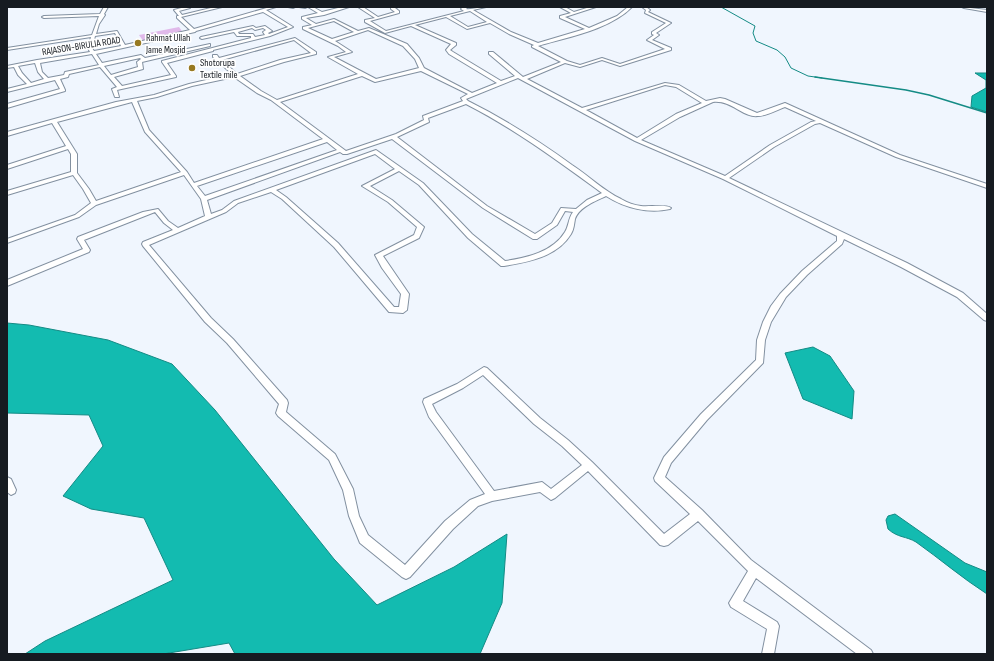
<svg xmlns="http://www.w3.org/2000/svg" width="994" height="661" viewBox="0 0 994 661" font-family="'Sofia Sans Condensed',sans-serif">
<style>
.green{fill:#e0b9ea}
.water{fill:#13bbb0;stroke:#148b85}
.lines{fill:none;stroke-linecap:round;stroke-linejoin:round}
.stream-far1{stroke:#148b85;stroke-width:1}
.stream{stroke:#148b85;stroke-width:1.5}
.minor-casing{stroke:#8290a0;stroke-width:2}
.minor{fill:#fff;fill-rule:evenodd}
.poi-dot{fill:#977921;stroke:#fff;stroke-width:1.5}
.labels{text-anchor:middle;stroke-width:3.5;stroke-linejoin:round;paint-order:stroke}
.far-poi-label{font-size:10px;fill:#161b21;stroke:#fff;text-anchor:start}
.far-street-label{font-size:10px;fill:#161b21;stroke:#fff}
</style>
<rect width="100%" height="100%" fill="#f0f6fe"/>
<!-- green -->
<path class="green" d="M179,27L184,34L144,42L139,35Z"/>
<!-- water -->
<g class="water">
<path d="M975,73H987V112L971,107L972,96L986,88V80Z"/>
<path d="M7,323L29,325L108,340L172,364L215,410L334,559L377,605L454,567L507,534L502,603L480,654H235L229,643L163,654H25L45,641L173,580L144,518L91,509L63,496L103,446L89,415L7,413Z"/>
<path d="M813,347L830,356L854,391L852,419L803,399L785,353Z"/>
<path d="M895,514L965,563L987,572V594C962,578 940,559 916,542C906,536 898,538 888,529L886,520L888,516Z"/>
</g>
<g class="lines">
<!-- stream-far1 -->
<path class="stream-far1" d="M721,7L755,26L753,33L756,41L777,50L785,57L791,68L808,76L822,78"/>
<!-- stream -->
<path class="stream" d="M815,77L906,90L929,95L987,113"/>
<defs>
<g id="minor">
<path d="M104,7H108L104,14L105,15L99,24L96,34L117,31L125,45L190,30L177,18V16H179L174,10L185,7L190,8L179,11L182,15L215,7H222L181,17L194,29L270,7H276L266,10L293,27L270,36L213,50V51L167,63L176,76V77L117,90L119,97H115L112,89L117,87L100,67L69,74L68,77L60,79L65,90V91L7,108V104L60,89L55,80L7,92V89L27,84L18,75L14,67L7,68V66L37,60L90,52L88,48L91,37L7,50V48L92,35L99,16L44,18L42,17L44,16L100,14ZM263,12L288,27L269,34L268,33L272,31L265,26L256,28L253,26L201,37L200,38L202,39L234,32L237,36H251V38L162,61V62L171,75L122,86L114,77L143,69L142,62L210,46V44L145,58L141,55L102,63L96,54L195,32L196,31ZM252,28L255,30L263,28L266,30L263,32L265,35L255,37L253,34H239L238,32ZM115,33L121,46L94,51L92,48L95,36ZM92,54L99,65L65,72L64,75L48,78L42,72L40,63ZM140,58L141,59L137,62L138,67L111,75L104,66ZM35,63L38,72L44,79L31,83L22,73L18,66Z"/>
<path d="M288,7H295L293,8Z"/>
<path d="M299,7H307L305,8Z"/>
<path d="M308,7H313L322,12L342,7H349L324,15L306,18L316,24L334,19L358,31L369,28L407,44L419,58L424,68L472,93L497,83L449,54L446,50L451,44L411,26L385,33L365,22V20L375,18L358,7H363L378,17L395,12L391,9V7H398L395,8L399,11V13L370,21L386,31L464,11L461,9L463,7H468L466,9C471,10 480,7 486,7L473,10L511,32L538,43L585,29L560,18V16L571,13L560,7H565L574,12L590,7H596L565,17L589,28L617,16L628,7H632C609,30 568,37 538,46L567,61L580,65L602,58L620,64L665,49L647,40L654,35L652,34V32L666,23L645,13L646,10L642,7H646L650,10L648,12L671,23L656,33L659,35L652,40L671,48V50L620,66L602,60L580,67L565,63L527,79L582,108L665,83L679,85L706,101L720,98L725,99L757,113L785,103L900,155L987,184V188L896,157L820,123L815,124L774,147L729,178L907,263L963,293L987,314V321L984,320L957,297L901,267L844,239L842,244L807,275L786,297L771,322L765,340L763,363L707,420L671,463L665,477L702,510L751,560L871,650L873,654H857L756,578L743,601L777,622L779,626L774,654H762L767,629L731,607L729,603L748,571L698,521L668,545L664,546L660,545L588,471L555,498L551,500L540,492L492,501L478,506L453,529L410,577L406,579L402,577L360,543L349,516L343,490L329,460L278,416L276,413L279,404L227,343L205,322L143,246L142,244L143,242L173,230L164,223L155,212L84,240L90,250L89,252L7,286V280L83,249L77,239L78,237L143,212L158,209L168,221L178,228L205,216L201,199L184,175L96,205L79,217L7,243V239L75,215L91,203L83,189L73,175L7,195V191L71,172V154L68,149L7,169V165L66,146L52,123L7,136V132L116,102L154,95L189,84L232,74L213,57V55H217L219,58L295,38L316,52V54L284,62L240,76L261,91L277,100L358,74L328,57L346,52L338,46L303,29V27L312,25L302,19V17L318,13ZM470,11L487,22L468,27L450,16ZM446,17L467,29L490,23L509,34L534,45L532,46V47L561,62L523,77L493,52H489V54L515,76L501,81L453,52L450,50L456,45V43L415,25ZM334,21L354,32L332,39L308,28ZM368,30L403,46L415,59L419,68L376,79L334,57L352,52L335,41ZM294,40L311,53L280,60L237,74L222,60ZM421,71L468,94L461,98L463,101L423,116L424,120L396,134L346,151L280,102L362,76L375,82ZM234,77L257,93L271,100L323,139L194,183L187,172L149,130L137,101L157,97L192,86ZM518,78L635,141L723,179L837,236V241L802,271L780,294L771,306L763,322L757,340L756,360L701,414L664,457L654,478L655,481L690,514L664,534L592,462L568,440L540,418L487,368L484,367L457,384L424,399L423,402L429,417L485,494L470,500L445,521L405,565L368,535L359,516L353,489L335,454L286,412L288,403L287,400L233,339L211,318L149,245L226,212L238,203L271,192L282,199L334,247L389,312L403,313L407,310L409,294L383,256L419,238L424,227L392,200L370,186L399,171L419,185L468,238L501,266H504C528,262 557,257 571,234C574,229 574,224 575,219C579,207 596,201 606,196C625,208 648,214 670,209L671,208C666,204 649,207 641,206C634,205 628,203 621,199C604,191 589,176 572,165C539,141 504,119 468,101L466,99ZM665,85L676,87L702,103L676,114L637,138L586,110ZM132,102L145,132L181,172L96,201L89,189L77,173V154L57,122ZM713,102C732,100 743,118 758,116C766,116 777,110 785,107L816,121L811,122L770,145L725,176L641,140L680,117ZM466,104C515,129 558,161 602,193L587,200L576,209L561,208L552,223L535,234L487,206L397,137L429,122L428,118ZM392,139L483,208L533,239H537L557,225L565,211L573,212C568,219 569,226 565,232C553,252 526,258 505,261L472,234L423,183L376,150L234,201L222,210L211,214L207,200L340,152L343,154H347ZM327,142L337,150L205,196L197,186ZM375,154L395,169L362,186L388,202L417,227L414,235L375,255L382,268L401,294L399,307H394L338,243L286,197L276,190ZM483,375L534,424L562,446L582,465L551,489L542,482L494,491L436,412L432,404L463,388Z"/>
<path d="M962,7L987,10V12L964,8Z"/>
<path d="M7,477L11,479L16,490L15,493L11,495L7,492Z"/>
</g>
</defs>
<!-- minor casing -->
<use href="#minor" class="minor-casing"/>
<!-- minor -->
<use href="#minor" class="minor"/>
</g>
<!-- markers -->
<g class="poi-dot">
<circle cx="138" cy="43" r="4"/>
<circle cx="192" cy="68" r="4"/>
</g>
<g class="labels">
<!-- far-poi labels -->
<g class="far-poi-label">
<text x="146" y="41">Rahmat Ullah<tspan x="146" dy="12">Jame Mosjid</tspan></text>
<text x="200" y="66">Shotorupa<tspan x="200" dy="12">Textile mile</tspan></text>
</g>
<!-- far-street labels -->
<g class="far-street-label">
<text transform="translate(81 45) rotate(-9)" y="4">RAJASON-BIRULIA ROAD</text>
</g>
</g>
<!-- border -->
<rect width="994" height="661" fill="none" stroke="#161b21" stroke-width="16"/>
</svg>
